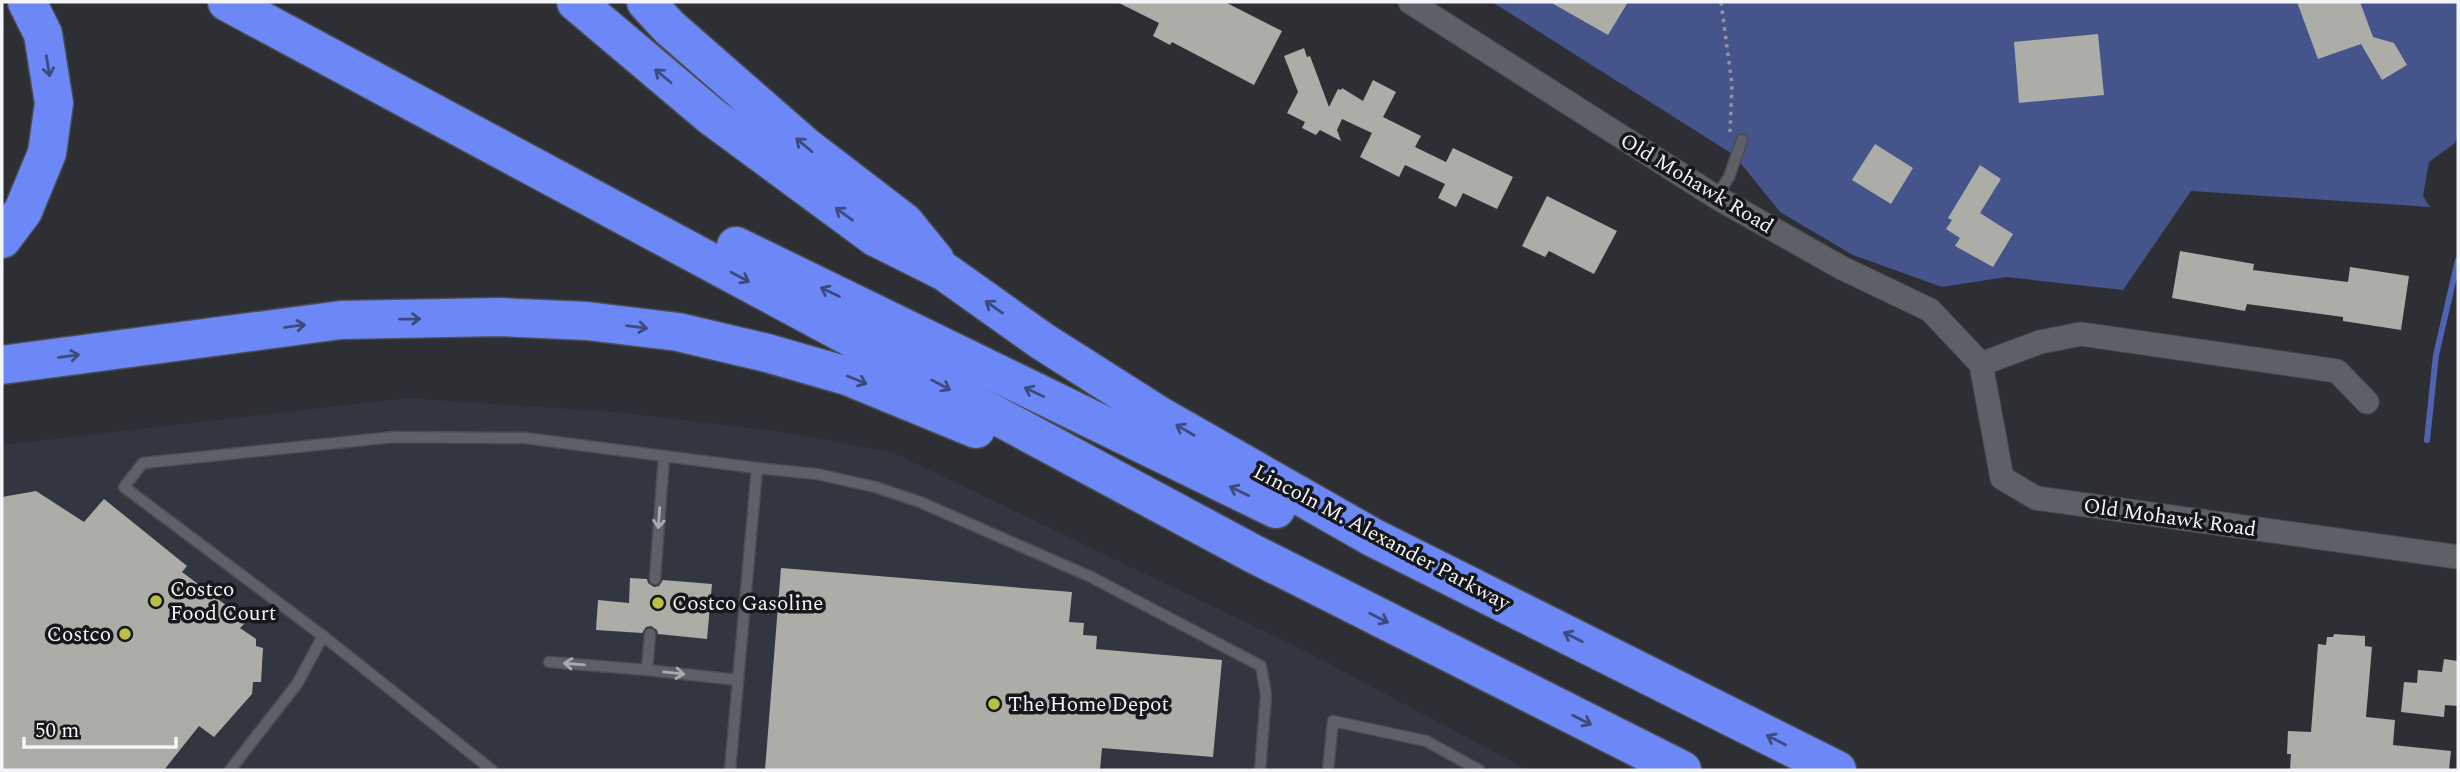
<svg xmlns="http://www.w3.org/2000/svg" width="2460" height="772" viewBox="0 0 2460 772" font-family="Spectral,serif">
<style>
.built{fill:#323641}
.green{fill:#45548b}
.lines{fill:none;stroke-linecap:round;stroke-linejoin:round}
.stream{stroke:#4f63b2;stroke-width:6}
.building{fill:#acada6}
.lane-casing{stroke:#4a4c51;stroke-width:13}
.street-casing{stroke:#4a4c51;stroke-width:25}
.highway-casing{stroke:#4a4c51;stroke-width:41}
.path{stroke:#929498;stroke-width:3.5;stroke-dasharray:3.5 5;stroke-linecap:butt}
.lane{stroke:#5e6067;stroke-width:10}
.street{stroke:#5e6067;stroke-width:23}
.highway{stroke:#6c88f6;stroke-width:38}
.oneway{stroke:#3d4a7d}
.oneway2{stroke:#a8aab0}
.poi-dot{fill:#bac046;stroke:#16171a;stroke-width:2.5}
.labels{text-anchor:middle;stroke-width:7;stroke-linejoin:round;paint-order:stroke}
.street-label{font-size:21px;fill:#f3f5f8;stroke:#16171a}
.poi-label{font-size:21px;fill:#f3f5f8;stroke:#16171a;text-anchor:start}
</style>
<rect width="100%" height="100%" fill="#2d2f34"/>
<!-- built -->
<path class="built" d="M407,398L616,412L782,432L892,452L1301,649L1528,770H2V445Z"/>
<!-- green -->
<path class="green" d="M1492,2H2458V133L2455,143L2429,162L2423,196L2430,207L2191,191L2123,290L2006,277L1942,287L1853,255L1780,212L1734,155Z"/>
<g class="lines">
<!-- stream -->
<path class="stream" d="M2427,440L2436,355L2458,260"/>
</g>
<!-- building -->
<g class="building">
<path d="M1117,2H1225L1282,31L1254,85L1172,42L1170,45L1153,36L1159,23Z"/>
<path d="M1550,2H1628L1608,35Z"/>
<path d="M2297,2H2360L2373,37L2394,43L2407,65L2382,80L2361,44L2318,59Z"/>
<path d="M2098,34L2104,95L2019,103L2014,42Z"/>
<path d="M1304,48L1307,57L1310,56L1329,107L1338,89L1341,90L1342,88L1363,101L1373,80L1396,92L1383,117L1421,136L1415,147L1446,162L1453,148L1513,177L1497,209L1463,193L1456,207L1438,198L1445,184L1405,165L1399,177L1360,157L1372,133L1342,119L1337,130L1341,141L1320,130L1316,135L1302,128L1305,122L1287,113L1298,92L1284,56Z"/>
<path d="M1875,144L1913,168L1891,204L1852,180Z"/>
<path d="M1980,165L2001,179L1980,213L2013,234L1993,267L1955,246L1960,238L1946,229L1952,220L1948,218Z"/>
<path d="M1547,196L1617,231L1594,274L1549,251L1545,257L1522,246Z"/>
<path d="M2180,251L2254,264L2253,270L2348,282L2350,267L2409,276L2401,330L2343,321V317L2247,304L2245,311L2172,298Z"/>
<path d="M36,491L84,522L104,499L187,566L182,572L247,621L240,628L256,639V646L263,648L261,682H253L252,694L214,737L199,726L164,770H2V497Z"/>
<path d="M781,568L1072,592L1069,622L1084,623L1083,635L1097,636L1096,649L1222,660L1213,757L1102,748L1100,770H765Z"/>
<path d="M630,578L647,579L648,583L654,587L659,586L663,580L712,584L707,639L658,634L657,630L651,626L646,627L642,633L596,630L598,600L629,603Z"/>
<path d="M2334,634L2365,636V646L2372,647L2366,717L2395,720L2393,745L2451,751L2449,770H2290L2291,754H2287L2288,731L2311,732L2318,644L2326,645L2327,637H2333Z"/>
<path d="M2444,659L2458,661V706L2445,705L2444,717L2401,712L2404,682L2417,683L2418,670L2442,672Z"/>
</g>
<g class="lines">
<defs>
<g id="lane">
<path d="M1716,197L1729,177L1742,140"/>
<path d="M655,579L664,456"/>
<path d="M650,634L647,670L738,680"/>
<path d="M549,662L647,670"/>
<path d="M230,770L297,684L323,636"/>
<path d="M492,770L323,636L124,487L143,463L394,437L525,438L757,468"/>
<path d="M730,770L757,468L817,474L875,487L920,502L1091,577L1261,666L1266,695L1260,770"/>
<path d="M1328,770L1333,721L1426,741L1479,770"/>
</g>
<g id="street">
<path d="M1410,2L1716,197L1842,268L1930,310L1981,364L2002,478L2036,498L2458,557"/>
<path d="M1981,364L2040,342L2081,334L2337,371L2367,402"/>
</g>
<g id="highway">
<path d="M227,2L1252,553L1682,770"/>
<path d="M576,2L711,116L875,237L945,272L1042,341L1160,416L1372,537L1837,770"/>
<path d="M646,2L669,27L805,146L904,222L935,260"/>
<path d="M2,239L23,211L47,153L54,103L43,34L27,2"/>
<path d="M736,246L1276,509"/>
<path d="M2,365L341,320L499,317L587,321L678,332L767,353L847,376L976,429"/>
</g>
</defs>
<!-- lane casing -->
<use href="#lane" class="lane-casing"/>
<!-- street casing -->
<use href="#street" class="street-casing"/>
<!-- highway casing -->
<use href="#highway" class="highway-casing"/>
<!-- path -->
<path class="path" d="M1721,2L1732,85L1730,132"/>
<!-- lane -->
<use href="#lane" class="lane"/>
<!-- street -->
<use href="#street" class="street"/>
<!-- highway -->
<use href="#highway" class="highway"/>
</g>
<!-- one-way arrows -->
<defs><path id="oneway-shaft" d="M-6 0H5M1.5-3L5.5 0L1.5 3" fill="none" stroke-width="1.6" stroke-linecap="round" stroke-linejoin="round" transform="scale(1.75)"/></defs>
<g class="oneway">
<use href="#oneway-shaft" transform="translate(48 66) rotate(81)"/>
<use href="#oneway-shaft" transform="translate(663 76) rotate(-140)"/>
<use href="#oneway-shaft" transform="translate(804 145) rotate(-140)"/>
<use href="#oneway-shaft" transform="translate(844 214) rotate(-144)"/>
<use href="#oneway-shaft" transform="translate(740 277) rotate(28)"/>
<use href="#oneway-shaft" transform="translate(830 292) rotate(-154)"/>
<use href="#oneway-shaft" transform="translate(994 307) rotate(-145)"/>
<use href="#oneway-shaft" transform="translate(410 319) rotate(-1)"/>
<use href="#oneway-shaft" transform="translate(295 326) rotate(-8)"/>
<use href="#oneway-shaft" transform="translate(637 327) rotate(7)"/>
<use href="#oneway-shaft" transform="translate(69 356) rotate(-8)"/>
<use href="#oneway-shaft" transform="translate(857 380) rotate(22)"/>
<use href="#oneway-shaft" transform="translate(941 385) rotate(28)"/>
<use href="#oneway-shaft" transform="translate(1034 392) rotate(-154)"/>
<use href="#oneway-shaft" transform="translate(1185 430) rotate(-150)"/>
<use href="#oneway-shaft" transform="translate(1239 491) rotate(-154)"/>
<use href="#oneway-shaft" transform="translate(1379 618) rotate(27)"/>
<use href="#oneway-shaft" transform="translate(1573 637) rotate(-153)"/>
<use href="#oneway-shaft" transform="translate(1582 720) rotate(27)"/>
<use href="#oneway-shaft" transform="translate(1776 740) rotate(-153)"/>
</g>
<g class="oneway2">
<use href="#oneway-shaft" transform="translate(659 518) rotate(94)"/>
<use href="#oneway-shaft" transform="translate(574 664) rotate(-175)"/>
<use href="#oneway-shaft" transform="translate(674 673) rotate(6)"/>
</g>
<!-- markers -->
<g class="poi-dot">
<circle cx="156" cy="601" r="7"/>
<circle cx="658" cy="603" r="7"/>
<circle cx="125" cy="634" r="7"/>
<circle cx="994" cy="704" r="7"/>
</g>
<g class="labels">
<!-- street labels -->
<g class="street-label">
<text transform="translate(1697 183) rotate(31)" y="7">Old Mohawk Road</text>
<text transform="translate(2170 517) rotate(8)" y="7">Old Mohawk Road</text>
<text transform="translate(1382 537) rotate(28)" y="7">Lincoln M. Alexander Parkway</text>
</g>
<!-- poi labels -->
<g class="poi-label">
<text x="170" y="596">Costco<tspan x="170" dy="24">Food Court</tspan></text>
<text x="672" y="610">Costco Gasoline</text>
<text x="111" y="641" text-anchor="end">Costco</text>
<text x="1008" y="711">The Home Depot</text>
</g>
</g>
<!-- border -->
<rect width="2460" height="772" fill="none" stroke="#f3f5f8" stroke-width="7"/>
<!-- scale -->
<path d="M24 737v10h152v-10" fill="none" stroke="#f3f5f8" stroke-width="3.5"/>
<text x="35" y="737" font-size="21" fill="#f3f5f8" stroke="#16171a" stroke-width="5" paint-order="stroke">50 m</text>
</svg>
